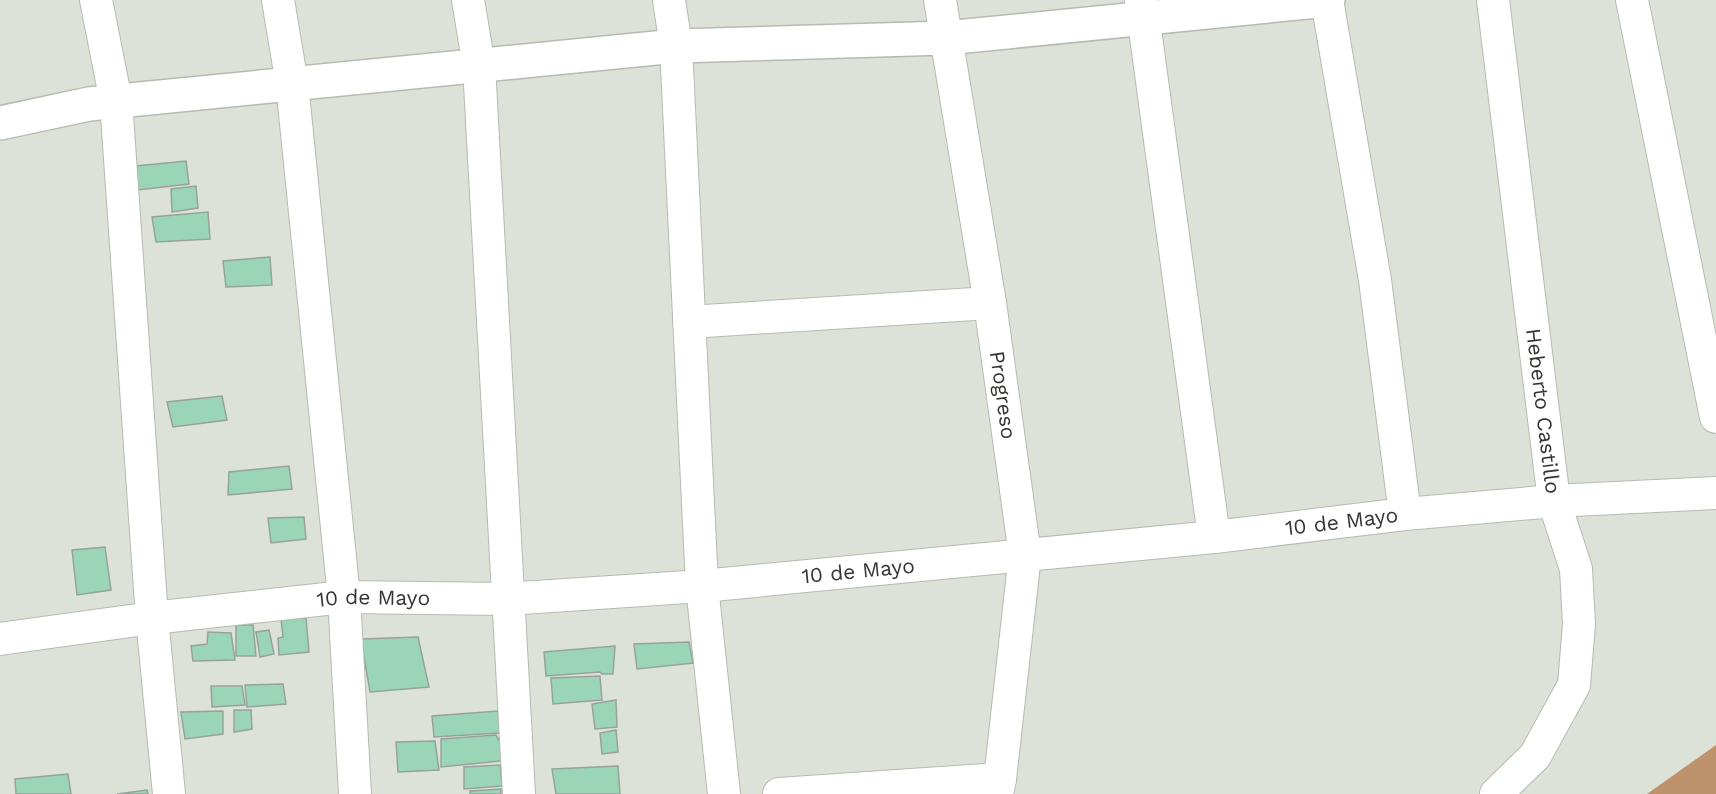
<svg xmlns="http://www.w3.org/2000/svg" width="1716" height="794" viewBox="0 0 1716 794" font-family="'Work Sans',sans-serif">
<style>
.forest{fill:#be926c}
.building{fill:#9ad5b7;stroke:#98a29c;stroke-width:1.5}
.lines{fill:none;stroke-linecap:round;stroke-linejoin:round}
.street-casing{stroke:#b6bbb1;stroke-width:34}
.secondary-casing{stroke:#b6bbb1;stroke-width:36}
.street{stroke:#fff;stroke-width:32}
.secondary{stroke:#fff;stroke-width:33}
.labels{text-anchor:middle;stroke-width:6;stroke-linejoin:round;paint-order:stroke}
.street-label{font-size:21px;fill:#333531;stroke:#fff}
</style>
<rect width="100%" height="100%" fill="#dde2d9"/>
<!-- forest -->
<path class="forest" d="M1716,745V794H1647Z"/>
<!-- building -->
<g class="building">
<path d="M186,161L189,184L138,190L136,166Z"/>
<path d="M196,186L198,208L172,212L171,189Z"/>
<path d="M208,212L210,239L156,242L152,217Z"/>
<path d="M270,257L272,285L226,287L223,261Z"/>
<path d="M222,396L227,420L173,427L167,402Z"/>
<path d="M289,466L292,489L228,495L229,472Z"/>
<path d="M304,517L306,539L271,543L268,518Z"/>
<path d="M105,547L111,590L77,595L72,550Z"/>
<path d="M306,618L309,652L279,655L278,638L283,637L281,619Z"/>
<path d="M236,625H253L256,656H236Z"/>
<path d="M269,630L274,654L260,657L256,632Z"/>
<path d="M208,632L231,633L235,660L193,661L191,646L207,644Z"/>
<path d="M418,637L429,687L370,692L361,639Z"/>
<path d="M689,642L693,663L637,669L634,644Z"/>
<path d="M615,646L613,674H602L600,672L546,676L544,652Z"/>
<path d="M600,676L602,700L553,704L551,678Z"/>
<path d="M283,684L286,704L247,707L245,685Z"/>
<path d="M211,686H242L245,705L212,707Z"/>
<path d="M616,700L617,727L595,729L592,704Z"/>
<path d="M234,710H251L252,729L234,732Z"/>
<path d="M223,711V734L185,739L181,712Z"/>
<path d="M498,711L501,733L434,737L432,716Z"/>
<path d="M616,730L618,752L602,754L600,733Z"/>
<path d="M496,735L511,760L441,767V739Z"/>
<path d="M435,741L439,770L398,772L396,742Z"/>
<path d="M500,765L502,786L464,789V767Z"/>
<path d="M618,766L620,794H556L552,769Z"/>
<path d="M68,774L71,794H16L15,779Z"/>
<path d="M501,789V794H470V791Z"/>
<path d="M147,790L148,794H117Z"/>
</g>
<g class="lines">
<defs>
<g id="street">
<path d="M96,0L116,101L152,618L169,794"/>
<path d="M278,0L292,84L344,597L355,794"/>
<path d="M468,0L479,66L519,794"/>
<path d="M669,0L676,46L702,586L724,794"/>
<path id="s1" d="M940,0L990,303L1025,555L1000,779L997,794"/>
<path d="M1141,0L1214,537"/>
<path d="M1327,0L1375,280L1405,514"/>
<path id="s2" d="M1493,0L1554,501L1576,569L1579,624L1574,685L1535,756L1496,794"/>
<path d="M1632,0L1716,417"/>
<path d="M689,322L990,303"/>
<path id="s3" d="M0,639L152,618L344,597L506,599L702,586L1214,537L1405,514L1554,501L1716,493"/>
<path d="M779,794L1000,779"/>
</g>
<path id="secondary" d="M0,123L89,104L676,46L946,38L1328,0"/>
</defs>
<!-- street casing -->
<use href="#street" class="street-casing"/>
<!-- secondary casing -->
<use href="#secondary" class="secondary-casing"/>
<!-- street -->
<use href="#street" class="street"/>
<!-- secondary -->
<use href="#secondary" class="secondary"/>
</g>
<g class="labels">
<!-- street labels -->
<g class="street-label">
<text dy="7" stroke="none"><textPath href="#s1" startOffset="400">Progreso</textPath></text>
<text dy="7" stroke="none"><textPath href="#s2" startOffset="414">Heberto Castillo</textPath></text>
<text dy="7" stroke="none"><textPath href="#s3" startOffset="1348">10 de Mayo</textPath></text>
<text dy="7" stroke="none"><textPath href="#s3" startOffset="862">10 de Mayo</textPath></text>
<text dy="7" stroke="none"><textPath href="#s3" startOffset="376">10 de Mayo</textPath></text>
</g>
</g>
</svg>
